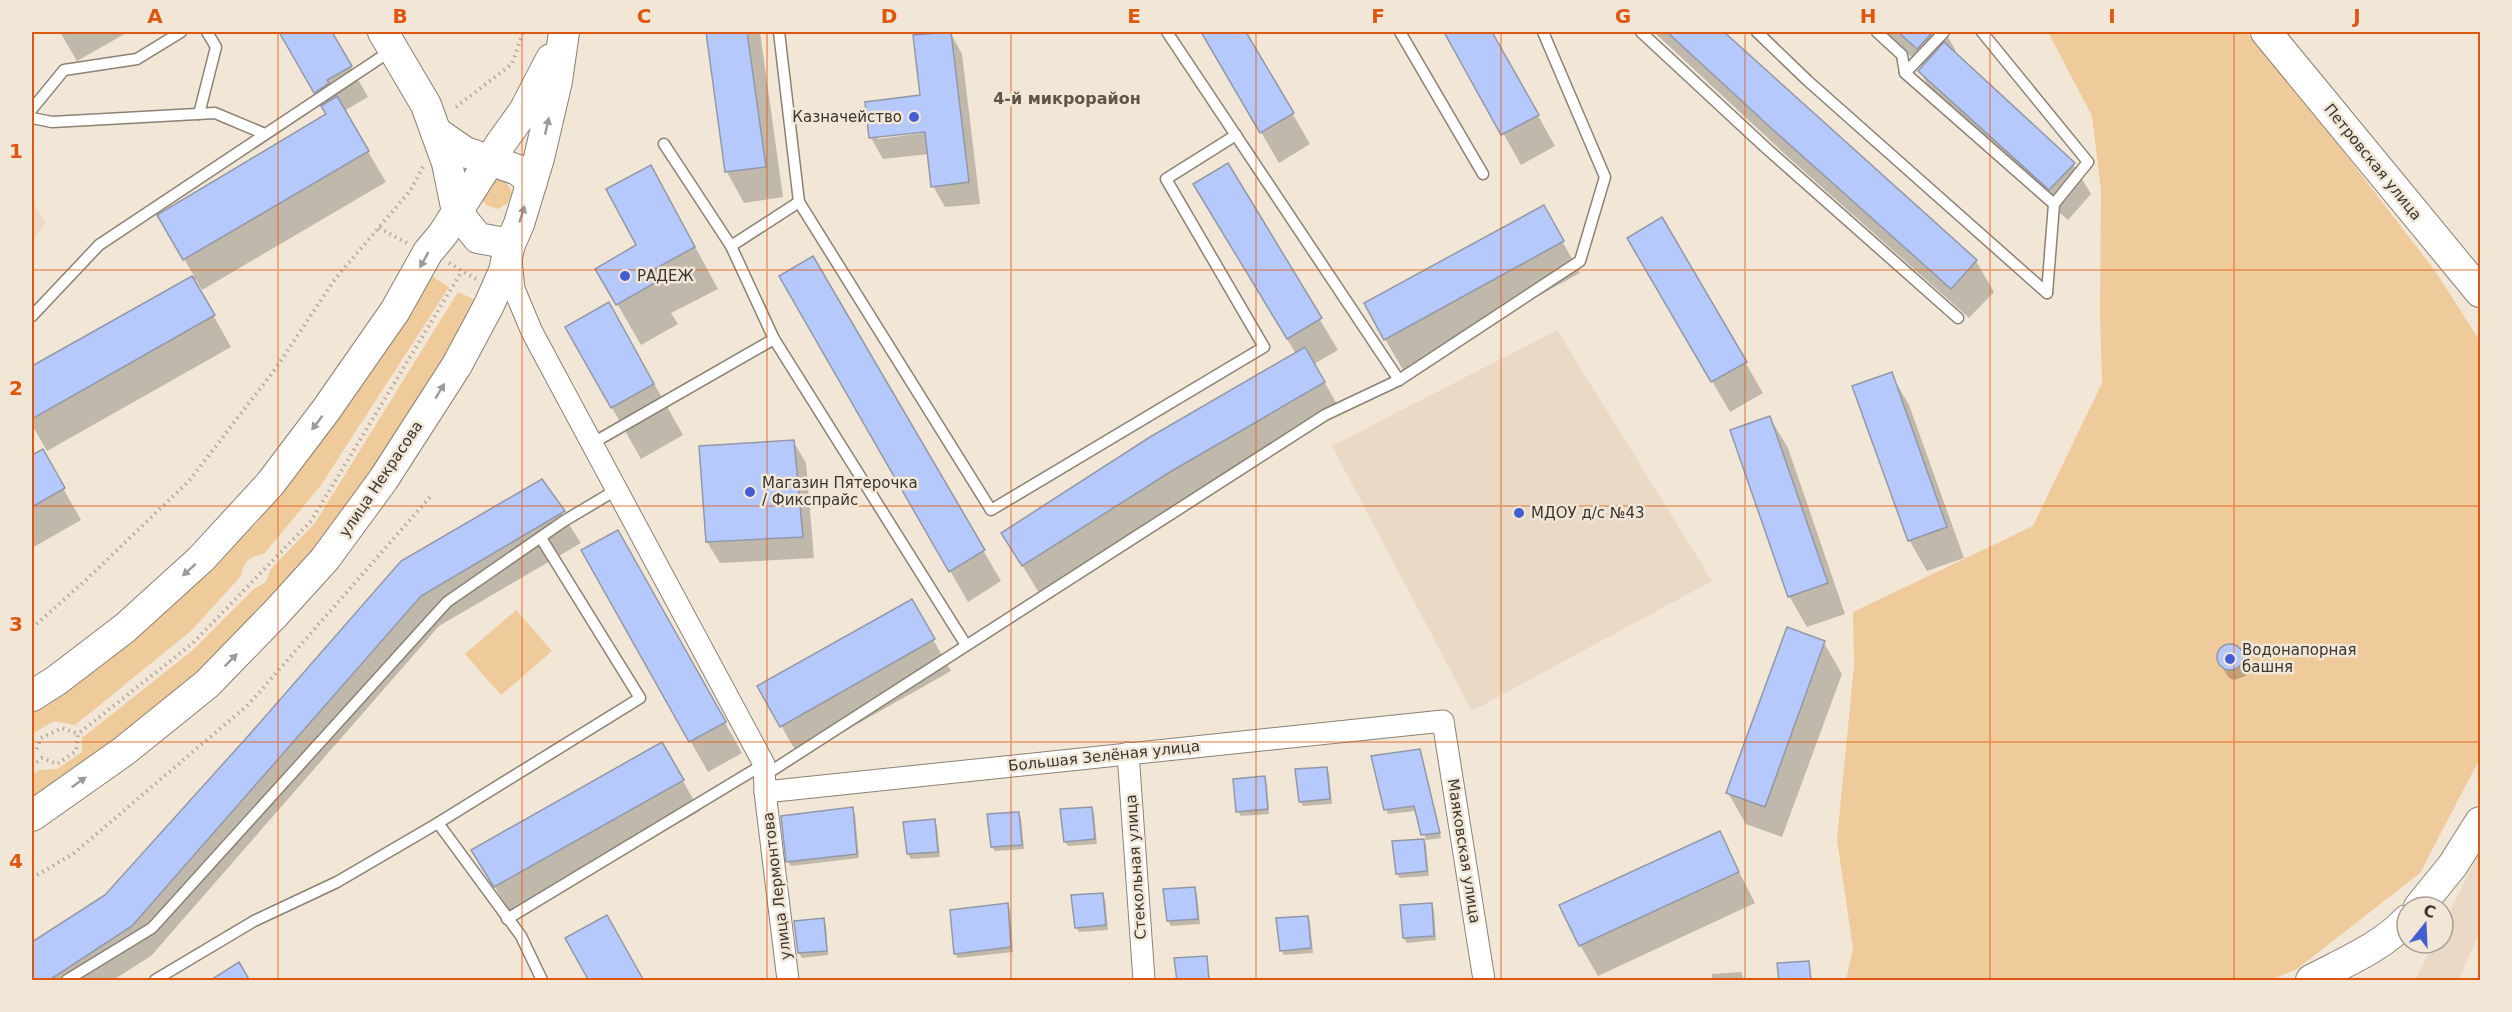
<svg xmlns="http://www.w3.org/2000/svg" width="2512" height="1012" viewBox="0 0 2512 1012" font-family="'DejaVu Sans',sans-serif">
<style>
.built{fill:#e9d9c5}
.green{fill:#efca9a}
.shadow{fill:#0003;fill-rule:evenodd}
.building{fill:#b6c9fc;stroke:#9298a7;stroke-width:1.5}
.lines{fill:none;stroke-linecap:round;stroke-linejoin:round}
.lane-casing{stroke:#8c8174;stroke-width:13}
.street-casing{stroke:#8c8174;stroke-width:23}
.secondary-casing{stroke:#8c8174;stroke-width:32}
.path{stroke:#b3a99e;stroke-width:4;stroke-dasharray:1.5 4.5;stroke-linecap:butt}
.lane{stroke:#fff;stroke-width:10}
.street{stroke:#fff;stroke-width:21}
.secondary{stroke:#fff;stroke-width:30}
.oneway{fill:#9c9a97}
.grid{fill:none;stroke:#df570e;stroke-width:1.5;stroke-opacity:0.55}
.poi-dot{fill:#415fd2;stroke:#f2e6d7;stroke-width:2}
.labels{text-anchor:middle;stroke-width:5;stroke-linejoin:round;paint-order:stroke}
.poi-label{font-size:15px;fill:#39352f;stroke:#f2e6d7;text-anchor:start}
.street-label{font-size:15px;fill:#39352f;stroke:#f2e6d7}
.neighbourhood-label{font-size:16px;font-weight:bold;fill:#5e5448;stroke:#f2e6d7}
.neatline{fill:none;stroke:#df570e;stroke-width:2}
.grid-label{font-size:20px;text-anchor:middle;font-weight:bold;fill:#df570e}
</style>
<rect width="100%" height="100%" fill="#f2e6d7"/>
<!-- built -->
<g class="built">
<path d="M32,202L46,223L32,242Z"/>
<path d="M1557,330L1712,581L1472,711L1332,446Z"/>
<path d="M2480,851V931L2458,980H2415L2434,943H2443V925Z"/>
</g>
<!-- green -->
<g class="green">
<path d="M2048,32H2246L2297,91L2435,271L2480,341V758L2420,873L2297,969L2270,980H1846L1853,948L1837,840L1854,665L1853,612L2033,526L2102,383L2100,313L2101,190L2092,116Z"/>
<path d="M495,178L506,182L512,192L508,203L498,209L486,205L482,200Z"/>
<path d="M428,274L449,287L321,485L264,554C249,557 244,560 241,576L192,630L75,725L54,721L32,734V707L192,583L257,523L355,395Z"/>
<path d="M458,292L475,300C426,390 371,484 305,563C276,598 242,629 209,660C154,712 97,762 32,801V775L39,770L57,769L82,752V738L193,650L254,589L266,582L270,570L315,523Z"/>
<path d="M516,610L552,651L501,695L465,654Z"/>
</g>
<!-- shadow -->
<g class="shadow">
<path d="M60,32H128L77,61Z"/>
<path d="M280,32H331L368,97L344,111L386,182L202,290L196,280L194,281L231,347L47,451L32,425V368L194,276L159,216L328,114Z"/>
<path d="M707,32H760L783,197L744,203L727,172Z"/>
<path d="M950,32L962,54L980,204L945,207L933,186L929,154L883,159L871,138L922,97ZM932,129V132L878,139V136Z"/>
<path d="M1203,32H1245L1310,144L1279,163Z"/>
<path d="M1446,32H1491L1555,146L1521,165Z"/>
<path d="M1654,32H1722L1976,261L1994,292L1969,318L1789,158Z"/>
<path d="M1884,32H1945L1956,51L1954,53L2073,164L2091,194L2068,220L1937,102L1920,71L1923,67Z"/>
<path d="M1228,165L1338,350L1314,364L1342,413L1188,502L1041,596L1003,534L1296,354L1213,215Z"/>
<path d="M1543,207L1580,273L1403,370L1385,339Z"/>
<path d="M674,208L718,289L671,313L678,324L641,345L597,269L638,246Z"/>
<path d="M1662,219L1763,393L1730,412L1629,238Z"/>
<path d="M813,258L1001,581L968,602L781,277Z"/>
<path d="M567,328L638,355L683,435L641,459Z"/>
<path d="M1891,374L1909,405L1964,558L1927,571L1909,540Z"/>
<path d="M1770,418L1788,448L1845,614L1807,627L1789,596Z"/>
<path d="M793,441L806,463L814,558L720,563L707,542L700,448Z"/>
<path d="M42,451L81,520L32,548V457Z"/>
<path d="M541,481L581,543L439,626L151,956L113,980H32V944L106,896Z"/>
<path d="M583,551L635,563L742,753L708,772Z"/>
<path d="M911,601L951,671L799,757L759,687Z"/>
<path d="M1824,643L1842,674L1782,837L1746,824L1728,793Z"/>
<path d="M2229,645L2240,650L2248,668L2246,676L2234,680L2229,678L2218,661L2222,648Z"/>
<path d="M662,744L700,811L513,917L491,881Z"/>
<path d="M1419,750L1422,755L1441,838L1426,840L1416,811L1388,814L1386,809Z"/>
<path d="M1327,768L1329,773L1332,804L1303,806L1300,801Z"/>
<path d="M1264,778L1267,783L1269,814L1241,816L1238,811Z"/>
<path d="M1091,808L1094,813L1097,844L1068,846L1065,842Z"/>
<path d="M852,809L855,814L859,858L791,866L788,861Z"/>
<path d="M1018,814L1021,818L1024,849L995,851L992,847Z"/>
<path d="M934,821L937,826L940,857L911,859L908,854Z"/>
<path d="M1719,833L1755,903L1598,976L1580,945Z"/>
<path d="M1423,841L1426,845L1429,876L1400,878L1397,874Z"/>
<path d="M1194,888L1197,893L1200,924L1171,926L1168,921L1165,890Z"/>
<path d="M1102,894L1105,899L1108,930L1079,932L1076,927Z"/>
<path d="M1008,905L1010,909L1013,952L958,958L955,954Z"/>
<path d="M1431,905L1434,910L1436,940L1407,943L1404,938L1401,907Z"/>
<path d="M1308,917L1310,922L1313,953L1284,955L1281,950Z"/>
<path d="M823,920L826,925L828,955L802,958L799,953Z"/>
<path d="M1206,958L1208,962L1210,980H1178Z"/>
<path d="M1808,963L1812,980H1780Z"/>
<path d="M1741,972L1744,980H1712V974Z"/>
</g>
<!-- building -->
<g class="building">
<path d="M279,32H332L352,66L327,80L329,83L314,93Z"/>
<path d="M706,32H747L766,167L725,172Z"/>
<path d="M951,32L969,182L931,187L925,132L869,138L865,102L920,95L913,35Z"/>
<path d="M1201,32H1246L1294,113L1260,133Z"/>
<path d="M1444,32H1492L1539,115L1501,135Z"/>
<path d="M1667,32H1724L1977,260L1951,289L1770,127Z"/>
<path d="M1898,32H1933L1917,49Z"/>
<path d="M1944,42L2075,163L2049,190L1918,71Z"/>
<path d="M337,96L369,151L183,260L157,215L326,114L321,106Z"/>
<path d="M1228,163L1322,318L1287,339L1193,184Z"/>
<path d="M651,165L695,247L649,272L655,283L616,305L595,269L636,245L606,189Z"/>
<path d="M1544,205L1564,241L1384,340L1364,303Z"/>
<path d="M1662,217L1747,362L1711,382L1627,238Z"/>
<path d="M813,256L985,550L949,572L779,276Z"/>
<path d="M192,276L215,315L32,419V366Z"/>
<path d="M609,302L654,384L611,408L565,327Z"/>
<path d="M1305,347L1325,382L1170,472L1022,566L1001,533L1150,437Z"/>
<path d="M1892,372L1947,527L1908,541L1852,386Z"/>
<path d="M1770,416L1828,583L1788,597L1730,430Z"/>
<path d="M794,440L803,537L706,542L699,446Z"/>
<path d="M43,449L65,488L32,507V455Z"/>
<path d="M542,479L565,511L421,596L132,926L48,981H32V942L105,895L249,735L401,561Z"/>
<path d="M618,530L726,722L689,742L581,550Z"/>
<path d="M912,599L935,639L780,727L757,686Z"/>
<path d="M1787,627L1825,641L1765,807L1726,793Z"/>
<circle cx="2230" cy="657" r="13"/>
<path d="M662,742L684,780L494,887L471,850Z"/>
<path d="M1420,749L1440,833L1421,835L1414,806L1384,810L1371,756Z"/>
<path d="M1327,767L1330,799L1299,802L1295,769Z"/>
<path d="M1265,776L1268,809L1236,812L1233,779Z"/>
<path d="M853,807L857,854L786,862L781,816Z"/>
<path d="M1092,807L1095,839L1064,842L1060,809Z"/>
<path d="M1019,812L1022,845L991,847L987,814Z"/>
<path d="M935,819L938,852L907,854L903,822Z"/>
<path d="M1720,831L1739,872L1579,946L1559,905Z"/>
<path d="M1424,839L1427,871L1396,874L1392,841Z"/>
<path d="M1195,887L1198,919L1167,921L1163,889Z"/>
<path d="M1103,893L1106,925L1075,928L1071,895Z"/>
<path d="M1008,903L1011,947L954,954L950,910Z"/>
<path d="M1432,903L1434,936L1403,938L1400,905Z"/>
<path d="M607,915L644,981H589L565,938Z"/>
<path d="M1308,916L1311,948L1280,951L1276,918Z"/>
<path d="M824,918L827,951L798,953L794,921Z"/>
<path d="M1207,956L1209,981H1177L1174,958Z"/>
<path d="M1809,961L1811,981H1779L1777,963Z"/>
<path d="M239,962L250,981H209Z"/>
</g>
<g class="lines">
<defs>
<g id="lane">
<path d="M779,32L799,202L991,510L1264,347L1166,179L1236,135"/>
<path d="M1167,32L1399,380"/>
<path d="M1400,32L1483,174"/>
<path d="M1641,32L1766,148L1958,318"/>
<path d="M1757,32L1808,81L2047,293"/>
<path d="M1877,32L1902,55L1905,73L2054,204"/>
<path d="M1982,32L2088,162L2054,204L2047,293"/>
<path d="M1905,73L1944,32"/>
<path d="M32,109L64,70L137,59L181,32"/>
<path d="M199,114L216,47L207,32"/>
<path d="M32,118L52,122L215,113L265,134"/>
<path d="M664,144L731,246L774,339"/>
<path d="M731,246L799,202"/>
<path d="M32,316L99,245L392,50"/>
<path d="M591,444L774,339L966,645"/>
<path d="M765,775L1325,415L1399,380L1580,261L1605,177L1543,32"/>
<path d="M438,823L521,936L542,980"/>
<path d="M507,919L764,764"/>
<path d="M67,980L152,928L447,602L564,521L616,490"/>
<path d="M155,980L254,921L337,882L438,823L640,698L541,538"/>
</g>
<g id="street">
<path d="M511,259L514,289L532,332L764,764L765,792L788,980"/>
<path d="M1128,753L1144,980"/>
<path d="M765,792L1443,721L1484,980"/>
</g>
<g id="secondary">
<path d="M383,32L426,105L447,163L457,212L478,238L510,244"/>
<path d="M2266,32L2480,292"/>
<path d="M436,132L465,152L518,170L532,182"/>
<path d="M32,696L57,680L125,628L201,559L270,484L326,410L395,311L428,252L443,234L501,143L524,111L551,59"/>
<path d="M32,816L124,751L207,684L276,613L325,559L383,480L457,365L489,305L504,271L510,244L519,224L539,158L557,81L564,32"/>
<path d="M2419,907L2453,865L2480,822"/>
<path d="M2311,980C2343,963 2382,947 2407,920"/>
</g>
</defs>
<!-- lane casing -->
<use href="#lane" class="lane-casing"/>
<!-- street casing -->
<use href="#street" class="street-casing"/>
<!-- secondary casing -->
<use href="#secondary" class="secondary-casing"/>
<!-- path -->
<g class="path">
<path d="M456,107L512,64L523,32"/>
<path d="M379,228L407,243"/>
<path d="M449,263L476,279"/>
<path d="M32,628L86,580L189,481L276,368L335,279L410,191L423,167"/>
<path d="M32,753L36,750L41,738L62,728L78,734"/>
<path d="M32,766L42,758L57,764L76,751L78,734L193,643L311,521L462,271"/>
<path d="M32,878L73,854L249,704L430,497"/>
</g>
<!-- lane -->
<use href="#lane" class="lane"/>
<!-- street -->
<use href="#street" class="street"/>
<!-- secondary -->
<use href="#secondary" class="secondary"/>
</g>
<!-- one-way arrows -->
<defs><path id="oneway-solid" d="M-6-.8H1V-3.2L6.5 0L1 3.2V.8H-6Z" transform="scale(1.5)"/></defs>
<g class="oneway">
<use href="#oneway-solid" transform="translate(547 126) rotate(-77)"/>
<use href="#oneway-solid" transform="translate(522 214) rotate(-73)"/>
<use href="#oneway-solid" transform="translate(424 260) rotate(119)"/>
<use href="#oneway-solid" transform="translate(440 391) rotate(-58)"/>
<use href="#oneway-solid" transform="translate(317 423) rotate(127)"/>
<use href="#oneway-solid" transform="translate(189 570) rotate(138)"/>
<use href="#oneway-solid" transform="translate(231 660) rotate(-45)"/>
<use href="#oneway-solid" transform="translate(79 782) rotate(-35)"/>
</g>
<!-- grid -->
<path class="grid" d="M278,32V980M522,32V980M767,32V980M1011,32V980M1256,32V980M1501,32V980M1745,32V980M1990,32V980M2234,32V980M32,270H2480M32,506H2480M32,742H2480"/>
<!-- markers -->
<g class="poi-dot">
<circle cx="914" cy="117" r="6"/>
<circle cx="625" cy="276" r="6"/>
<circle cx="750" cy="492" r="6"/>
<circle cx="1519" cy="513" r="6"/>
<circle cx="2230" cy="659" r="6"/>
</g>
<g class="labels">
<!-- poi labels -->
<g class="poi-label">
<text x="902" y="122" text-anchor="end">Казначейство</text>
<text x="637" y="281">РАДЕЖ</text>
<text x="762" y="488">Магазин Пятерочка<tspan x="762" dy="17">/ Фикспрайс</tspan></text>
<text x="1531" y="518">МДОУ д/с №43</text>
<text x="2242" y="655">Водонапорная<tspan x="2242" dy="17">башня</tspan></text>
</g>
<!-- street labels -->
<g class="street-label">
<text transform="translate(2373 162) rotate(51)" y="5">Петровская улица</text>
<text transform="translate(381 479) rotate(-56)" y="5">улица Некрасова</text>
<text transform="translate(1104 756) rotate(-6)" y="5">Большая Зелёная улица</text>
<text transform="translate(1464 851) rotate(81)" y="5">Маяковская улица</text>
<text transform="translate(1136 867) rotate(-94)" y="5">Стекольная улица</text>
<text transform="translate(777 886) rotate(-97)" y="5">улица Лермонтова</text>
</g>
<!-- neighbourhood labels -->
<g class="neighbourhood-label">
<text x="1067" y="104">4-й микрорайон</text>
</g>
</g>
<!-- border -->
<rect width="2512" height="1012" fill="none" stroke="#f2e6d7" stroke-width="66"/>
<!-- north arrow -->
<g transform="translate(2425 925) rotate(18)"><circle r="28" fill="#f2e6d7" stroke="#a89f94" stroke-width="1.5"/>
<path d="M0-4.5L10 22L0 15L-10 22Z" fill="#415fd2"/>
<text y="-9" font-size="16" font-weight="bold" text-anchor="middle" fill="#39352f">С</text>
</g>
<rect x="33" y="33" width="2446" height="946" class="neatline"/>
<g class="grid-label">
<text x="155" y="23">A</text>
<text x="400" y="23">B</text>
<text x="644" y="23">C</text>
<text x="889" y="23">D</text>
<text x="1134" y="23">E</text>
<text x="1378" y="23">F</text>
<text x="1623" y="23">G</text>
<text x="1868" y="23">H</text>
<text x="2112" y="23">I</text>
<text x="2357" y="23">J</text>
<text x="16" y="158">1</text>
<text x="16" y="395">2</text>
<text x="16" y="631">3</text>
<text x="16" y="868">4</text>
</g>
</svg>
